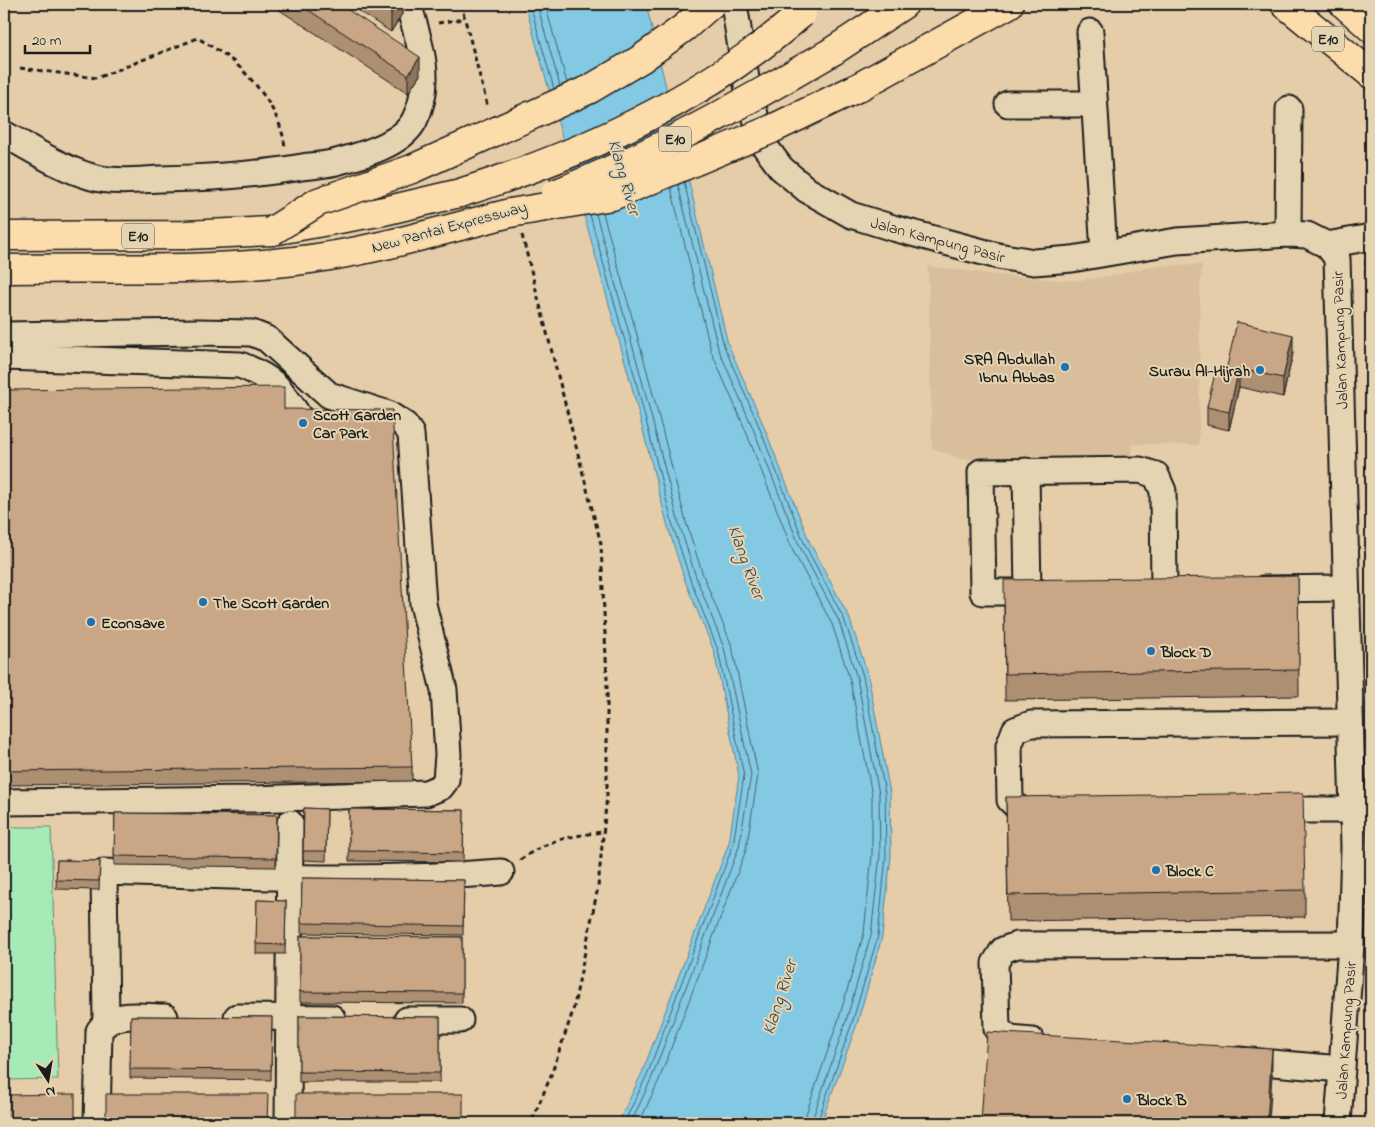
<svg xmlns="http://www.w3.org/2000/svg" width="1375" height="1127" viewBox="0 0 1375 1127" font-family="'Indie Flower',sans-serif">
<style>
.built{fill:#d9be9b}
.green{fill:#a6ebb7;stroke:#61846a}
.water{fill:#83c9e4;stroke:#5a8494}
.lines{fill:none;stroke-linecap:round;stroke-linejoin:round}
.shore{stroke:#45616c;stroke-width:1}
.minor-casing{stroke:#1c1c1c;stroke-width:29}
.highway-casing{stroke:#1c1c1c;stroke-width:31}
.path{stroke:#1c1c1c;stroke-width:3;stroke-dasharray:5 4;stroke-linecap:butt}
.minor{stroke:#e5d4b1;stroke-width:25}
.highway{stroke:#fddcac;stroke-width:28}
.highway-bridge-casing{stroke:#1c1c1c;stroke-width:31;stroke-linecap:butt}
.highway-bridge{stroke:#fddcac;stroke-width:28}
.wall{fill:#ad8f72;stroke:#1c1c1c}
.shaded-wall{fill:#8d745d;stroke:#1c1c1c}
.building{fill:#c9a685;stroke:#1c1c1c}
.poi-dot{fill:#1f6fb2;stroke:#e5d4b1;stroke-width:2}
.labels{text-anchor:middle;stroke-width:4;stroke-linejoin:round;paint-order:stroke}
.shield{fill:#e5d4b1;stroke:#585349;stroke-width:1}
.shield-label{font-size:15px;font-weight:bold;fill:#1c1c1c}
.street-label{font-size:16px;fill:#1c1c1c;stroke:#e5d4b1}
.poi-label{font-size:16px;font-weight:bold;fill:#1c1c1c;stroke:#e5d4b1;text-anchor:start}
.water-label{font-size:18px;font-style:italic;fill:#36474e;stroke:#e5d4b1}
</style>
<rect width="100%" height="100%" fill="#e5cda9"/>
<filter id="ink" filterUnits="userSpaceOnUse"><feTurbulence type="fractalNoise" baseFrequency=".02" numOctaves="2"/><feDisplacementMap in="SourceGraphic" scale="10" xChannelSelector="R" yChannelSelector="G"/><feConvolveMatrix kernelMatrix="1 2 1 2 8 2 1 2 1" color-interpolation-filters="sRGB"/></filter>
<g filter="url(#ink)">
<!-- built -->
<path class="built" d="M1202,265L1200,290L1199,445L1132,444L1131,457L961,459L932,448L928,266L996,275L1074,281L1115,275L1150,266Z"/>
<!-- green -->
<path class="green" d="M4,827H51L58,1079L4,1080Z"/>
<!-- water -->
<path class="water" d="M525,4H646L728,344L762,422L810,543L849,617L868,675L890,793L891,856L882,937L857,1024L821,1123H618L642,1073L729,843L739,776L714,651L685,581L668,527L629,376Z"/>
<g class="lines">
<!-- shore -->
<g class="shore">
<path d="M530,4L554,89"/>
<path d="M537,4L560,86"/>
<path d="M545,4L567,83"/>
<path d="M684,182L724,346L758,424L805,545L844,619L863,676L885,793L886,856L878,936L852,1023L817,1123"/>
<path d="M678,185L718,348L752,426L800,547L839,621L857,678L879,794L880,855L871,935L846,1021L811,1123"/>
<path d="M671,188L711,351L745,429L793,551L832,624L850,680L872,795V855L864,933L839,1018L803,1123"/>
<path d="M603,213L647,371L686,522L703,575L732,646L758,775L746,850L659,1080L639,1123"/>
<path d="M596,214L640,373L679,524L696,577L724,648L751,775L739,847L652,1077L631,1123"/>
<path d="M590,215L634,374L673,526L690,579L718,650L744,776L733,845L647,1075L624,1123"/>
</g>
<defs>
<g id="minor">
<path d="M734,4L747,85L763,144L781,168L807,190L851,215L893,228L998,256L1034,262L1072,259L1177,241L1288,234L1307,235L1327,245L1337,258L1354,847L1351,944L1338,1123"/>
<path d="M1090,32L1104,252"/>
<path d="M1008,104H1094"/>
<path d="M4,134C32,149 60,168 92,177C113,183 138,180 160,179C207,178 255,175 302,167C315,165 328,165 340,161C363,155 402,144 414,121C434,83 420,42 408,4"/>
<path d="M1288,234L1289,109"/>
<path d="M1327,245L1371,237"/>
<path d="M4,335L198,332L252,333L267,339L329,395L388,414L405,425L411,434L423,604L444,690L448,755L446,780L441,787L426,793L253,799L4,802"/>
<path d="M4,357L240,365C278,380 281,390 303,423"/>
<path d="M1026,471L1028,592"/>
<path d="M1263,589L1346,588"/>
<path d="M1038,592H983L981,472L1140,470L1156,475L1163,491L1164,590"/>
<path d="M1270,810H1353"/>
<path d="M1035,812H1022L1010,800L1009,746L1015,730L1031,724L1350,722"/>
<path d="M237,1017L332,1018"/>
<path d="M407,1020H460"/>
<path d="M106,1021L104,872C236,876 369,883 501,872"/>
<path d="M1032,1041L1010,1039L997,1029L995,963L1003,950L1017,945L1351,944"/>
<path d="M1239,1060L1341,1069"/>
<path d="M97,1123L99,1031C113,1010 142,1017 165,1017"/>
<path d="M288,1123L290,823"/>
</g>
<g id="highway">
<path d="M1285,4L1371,74"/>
<path d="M1344,4L1371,28"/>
<path d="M833,51L904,4"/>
<path d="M857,88L1009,4"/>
<path d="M4,236L185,235L272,231L384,211L460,193"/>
<path d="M4,269C100,267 199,272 295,261C368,253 439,231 510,213"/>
</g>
</defs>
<!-- minor casing -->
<use href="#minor" class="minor-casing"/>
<!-- highway casing -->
<use href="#highway" class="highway-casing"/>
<!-- path -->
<g class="path">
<path d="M461,4L488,108"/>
<path d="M438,23L464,19"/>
<path d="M20,68L97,78L198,38C209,45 223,53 234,62C258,84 282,115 285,148"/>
<path d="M522,235L601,544L607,680V795L598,887L573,1011L550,1078L531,1123"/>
<path d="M1366,260L1367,426"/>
<path d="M520,860C550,839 566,837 602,832"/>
</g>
<!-- minor -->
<use href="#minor" class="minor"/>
<!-- highway -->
<use href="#highway" class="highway"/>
<defs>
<g id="highway-bridge">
<path d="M460,193C584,154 704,99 802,13"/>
<path d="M555,194C652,155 743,104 833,51"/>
<path d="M510,213L612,196L772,129L857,88"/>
<path d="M272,231L318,202L412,169L590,89L641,59L685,27L711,4"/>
</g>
</defs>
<!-- highway-bridge casing -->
<use href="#highway-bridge" class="highway-bridge-casing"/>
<!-- highway-bridge -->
<use href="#highway-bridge" class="highway-bridge"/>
</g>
<!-- wall -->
<g class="wall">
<path d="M270,4H339L420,75L408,93Z"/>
<path d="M347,4H402V14L391,32Z"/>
<path d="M1293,353L1283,397L1239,387L1229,430L1207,425V407L1226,371Z"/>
<path d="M4,390L284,409L412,767V781L4,785Z"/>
<path d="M1298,576L1299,696L1005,700L1004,606Z"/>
<path d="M1006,797L1305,890V917L1008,921Z"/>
<path d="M304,808L327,809L326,861L303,860Z"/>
<path d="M349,809L464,810L463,862L349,861Z"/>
<path d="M115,813L277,815L276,867L114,865Z"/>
<path d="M57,860L100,861L99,890L56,889Z"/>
<path d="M302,878L464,880L463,935L301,933Z"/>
<path d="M257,900L286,901L285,954H256Z"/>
<path d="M300,936L462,937V1003L300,1002Z"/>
<path d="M131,1016L272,1017L271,1080L130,1078Z"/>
<path d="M299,1016L440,1017V1082H299Z"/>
</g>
<!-- shaded-wall -->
<g class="shaded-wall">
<path d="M397,4H402V14L391,32V13Z"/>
<path d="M420,57V75L408,93V75Z"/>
<path d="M1293,335V353L1283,397V378Z"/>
<path d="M1239,369V387L1229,430V412Z"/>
<path d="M1272,1049V1075L1269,1123H1267Z"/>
</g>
<!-- building -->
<g class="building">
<path d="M299,4H339L420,57L408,75Z"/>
<path d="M376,4H397L391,13Z"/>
<path d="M1237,322L1293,335L1283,378L1239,369L1229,412L1207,407L1216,369L1226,371Z"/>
<path d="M284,387V409L392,410L412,767L4,771V390Z"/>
<path d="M1298,576L1299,670L1005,674L1004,580Z"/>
<path d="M1303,793L1305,890L1008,895L1006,797Z"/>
<path d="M304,808L327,809L326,851H303Z"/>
<path d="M349,809L464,810L463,853L349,851Z"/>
<path d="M115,813L277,815L276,858L114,856Z"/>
<path d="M57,860L100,861L99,881L56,880Z"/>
<path d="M302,878L464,880L463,926L301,923Z"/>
<path d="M257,900L286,901L285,945L256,944Z"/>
<path d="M300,936L462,937V993L300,992Z"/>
<path d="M131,1016L272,1017L271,1070L130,1069Z"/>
<path d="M299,1016L440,1017V1073L299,1072Z"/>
<path d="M987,1032L1272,1049L1267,1123H981Z"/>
<path d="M75,1094V1123H4V1095Z"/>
<path d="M106,1094H268L267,1123H106Z"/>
<rect x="296" y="1094" width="167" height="29"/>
</g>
</g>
<!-- markers -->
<g class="poi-dot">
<circle cx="1065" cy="367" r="5"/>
<circle cx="1260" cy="370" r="5"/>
<circle cx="303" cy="423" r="5"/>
<circle cx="203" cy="602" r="5"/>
<circle cx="91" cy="622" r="5"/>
<circle cx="1151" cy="651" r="5"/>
<circle cx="1156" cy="870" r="5"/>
<circle cx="1127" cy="1099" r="5"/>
</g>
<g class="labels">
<!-- shield labels -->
<g class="shield">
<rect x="1312" y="26.5" width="32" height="25" rx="4"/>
<rect x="659" y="126.5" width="32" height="25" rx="4"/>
<rect x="122" y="223.5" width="32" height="25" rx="4"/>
</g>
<g class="shield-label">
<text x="1328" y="44">E10</text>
<text x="675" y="144">E10</text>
<text x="138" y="241">E10</text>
</g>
<!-- street labels -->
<g class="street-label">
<text transform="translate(449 226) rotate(-15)" y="6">New Pantai Expressway</text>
<text transform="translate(938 239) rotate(15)" y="6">Jalan Kampung Pasir</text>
<text transform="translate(1339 340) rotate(-92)" y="6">Jalan Kampung Pasir</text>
<text transform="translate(1345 1030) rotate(-86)" y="6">Jalan Kampung Pasir</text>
</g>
<!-- poi labels -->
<g class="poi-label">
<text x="1055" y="364" text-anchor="end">SRA Abdullah<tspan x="1055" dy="18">Ibnu Abbas</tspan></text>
<text x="1250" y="376" text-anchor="end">Surau Al-Hijrah</text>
<text x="313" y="420">Scott Garden<tspan x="313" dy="18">Car Park</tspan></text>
<text x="213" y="608">The Scott Garden</text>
<text x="101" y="628">Econsave</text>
<text x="1161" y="657">Block D</text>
<text x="1166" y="876">Block C</text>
<text x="1137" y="1105">Block B</text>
</g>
<!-- water labels -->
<g class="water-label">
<text transform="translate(625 177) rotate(74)" y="6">Klang River</text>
<text transform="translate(747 562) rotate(70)" y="6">Klang River</text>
<text transform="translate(779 997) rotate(-72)" y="6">Klang River</text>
</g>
</g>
<!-- margin -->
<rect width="1375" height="1127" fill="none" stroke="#e5d4b1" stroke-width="20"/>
<rect x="10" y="10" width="1355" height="1107" fill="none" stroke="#1c1c1c" stroke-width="2" filter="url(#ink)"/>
<!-- north arrow -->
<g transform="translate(48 1080) rotate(168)" stroke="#e5d4b1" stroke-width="4" paint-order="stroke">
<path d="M0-4L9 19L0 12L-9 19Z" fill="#1c1c1c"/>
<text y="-8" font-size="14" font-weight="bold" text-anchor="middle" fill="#1c1c1c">N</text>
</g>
<!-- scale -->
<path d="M25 45v8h65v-8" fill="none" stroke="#1c1c1c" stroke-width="2.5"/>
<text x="32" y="45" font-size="15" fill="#1c1c1c" stroke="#e5d4b1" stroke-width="4" paint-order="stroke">20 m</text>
</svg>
